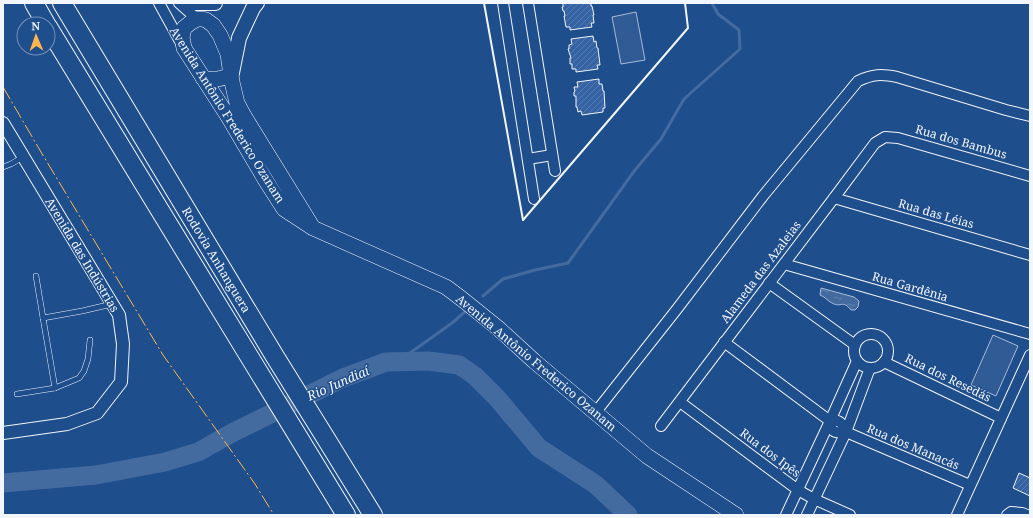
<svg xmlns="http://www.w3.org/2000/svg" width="1033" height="518" viewBox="0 0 1033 518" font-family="'Noto Serif',serif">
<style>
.green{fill:#305b95;stroke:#a8bbd7}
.water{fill:url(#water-ripples);stroke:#a8bbd7}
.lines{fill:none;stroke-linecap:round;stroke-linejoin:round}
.stream{stroke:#446ba0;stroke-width:3}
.river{stroke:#446ba0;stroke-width:19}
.building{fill:url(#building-hatch);stroke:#f2f6ff}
.service-casing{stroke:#f2f6ff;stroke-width:6}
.minor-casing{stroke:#f2f6ff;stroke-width:12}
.tertiary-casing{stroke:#f2f6ff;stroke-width:14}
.secondary-casing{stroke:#f2f6ff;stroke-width:16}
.primary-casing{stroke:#f2f6ff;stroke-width:16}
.motorway-casing{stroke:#f2f6ff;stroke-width:20}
.service{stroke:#1f4e8c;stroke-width:5}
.minor{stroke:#1f4e8c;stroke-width:10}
.tertiary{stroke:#1f4e8c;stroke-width:12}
.secondary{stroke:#1f4e8c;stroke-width:14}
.primary{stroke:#1f4e8c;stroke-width:15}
.motorway{stroke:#1f4e8c;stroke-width:18}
.wall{stroke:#f2f6ff;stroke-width:2}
.power{stroke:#ffb74d;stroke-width:1;stroke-dasharray:14 3 2 3;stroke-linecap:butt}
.labels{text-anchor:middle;stroke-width:3;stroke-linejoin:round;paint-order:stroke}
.street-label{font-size:12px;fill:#f2f6ff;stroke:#1f4e8c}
.water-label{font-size:13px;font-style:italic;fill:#f2f6ff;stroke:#1f4e8c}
</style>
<defs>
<pattern id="water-ripples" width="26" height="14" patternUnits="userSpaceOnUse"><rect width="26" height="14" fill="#446ba0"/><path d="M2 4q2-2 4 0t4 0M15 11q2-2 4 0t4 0" fill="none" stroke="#5f81ae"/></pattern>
<pattern id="building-hatch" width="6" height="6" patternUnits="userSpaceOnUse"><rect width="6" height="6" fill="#3563a3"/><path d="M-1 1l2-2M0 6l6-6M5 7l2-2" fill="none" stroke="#537ab1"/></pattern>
</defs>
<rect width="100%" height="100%" fill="#1f4e8c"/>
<!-- green -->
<g class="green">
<path d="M636,12L645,60L621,64L612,17Z"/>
<path d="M993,335L1018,346L996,396L971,385Z"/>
</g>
<!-- water -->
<path class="water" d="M821,288L854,297L859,301L858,307L855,310H851C843,300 842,307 834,304C828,302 826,297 820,295Z"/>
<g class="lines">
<!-- stream -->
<g class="stream">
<path d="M483,296L503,279L535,270L568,263L635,170L661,139L684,99L740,49L739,30L718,14L712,3"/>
<path d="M386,362L410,353L452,323L467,310"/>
</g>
<!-- river -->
<path class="river" d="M3,483L96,475L165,462L198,452L232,433L343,378L386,362L428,361L459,365L475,376L497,398L539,448L595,484L628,515"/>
</g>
<!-- building -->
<g class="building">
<path d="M563,3H591V6H592L594,15H593L594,23H591L592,27L570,30V27H566L564,16H565L564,11H563L562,7H563Z"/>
<path d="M593,36L594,42L596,41L597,48H598L600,65H597L598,69L576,72V69H572V64H570V58H571L568,49H569V45L572,44L571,39Z"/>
<path d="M599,79V84H602L603,91H604L605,108H603V112L582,115L581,111L578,112L577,107H576V96H574V92L575,91L574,87H578L577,82Z"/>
<path d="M1019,473L1030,478V496L1013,488Z"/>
</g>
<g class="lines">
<defs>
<g id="service">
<path d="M3,167L11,164L23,157"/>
<path d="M36,276L43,318"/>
<path d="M55,388L43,318L82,311L112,304"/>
<path d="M17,394L55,388L79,378L84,371L88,359L90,340"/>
</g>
<g id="minor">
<path d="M159,3L181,43"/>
<path d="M179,3L197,19"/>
<path d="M503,3L534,199"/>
<path d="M528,3L555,171"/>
<path d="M528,159L552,155"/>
<path d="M834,198L1030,255"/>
<path d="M784,264L1030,334"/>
<path d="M769,283L855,345"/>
<circle cx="871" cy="351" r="17"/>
<path d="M724,342L830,421C840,419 843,424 846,432"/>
<path d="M884,362L1001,418"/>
<path d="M680,402L798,490L814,499L850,515"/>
<path d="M595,413L677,309L763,196L858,81C873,74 881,74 897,77L1006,110L1030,116"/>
<path d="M830,421C831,433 835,433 846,432L970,485"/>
<path d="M661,426L834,198L875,143L885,137L898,138L1030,176"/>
<path d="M786,515L830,421L857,361"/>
<path d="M807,515L846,432L870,368"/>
<path d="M957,515L1030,355"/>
<path d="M1007,515L1011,512L1022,513L1027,515"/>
</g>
<path id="tertiary" d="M3,123L119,315L123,344L121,382L97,413L67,424L3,433"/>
<g id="secondary">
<path d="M184,3H215"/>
<path d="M232,73L239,38L253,8L257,3"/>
</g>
<g id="primary">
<path d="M203,78C215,81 220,79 231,75"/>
<path d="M313,228L244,116L237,103L232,82L228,54L220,35L213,25L206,20L202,19H197L190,23L184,28L182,37L184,48L229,118L266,181L284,209L313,228L446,287L462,299L498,328L534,361L647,456L736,515"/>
</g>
<g id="motorway">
<path d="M34,3L46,24"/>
<path d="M62,3L274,355L325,437L373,515"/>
<path d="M48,27L346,515"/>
</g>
</defs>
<!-- service casing -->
<use href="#service" class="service-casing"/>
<!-- minor casing -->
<use href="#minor" class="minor-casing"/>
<!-- tertiary casing -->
<use href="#tertiary" class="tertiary-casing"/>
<!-- secondary casing -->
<use href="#secondary" class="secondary-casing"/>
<!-- primary casing -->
<use href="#primary" class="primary-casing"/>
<!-- motorway casing -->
<use href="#motorway" class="motorway-casing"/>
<!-- service -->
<use href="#service" class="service"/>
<!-- minor -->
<use href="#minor" class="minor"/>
<!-- tertiary -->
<use href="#tertiary" class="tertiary"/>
<!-- secondary -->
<use href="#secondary" class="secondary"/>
<!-- primary -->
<use href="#primary" class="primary"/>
<!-- motorway -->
<use href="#motorway" class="motorway"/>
<!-- wall -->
<g class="wall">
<path d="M484,3L523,220"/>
<path d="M523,220L688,28L685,3"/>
</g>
<!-- power -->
<path class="power" d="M3,87L41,152L163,355L255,484L274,515"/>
</g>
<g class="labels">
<!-- street labels -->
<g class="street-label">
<text transform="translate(227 115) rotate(58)" y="4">Avenida Antônio Frederico Ozanam</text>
<text transform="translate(961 142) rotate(16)" y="4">Rua dos Bambus</text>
<text transform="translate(936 214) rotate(16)" y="4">Rua das Léias</text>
<text transform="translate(82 255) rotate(59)" y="4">Avenida das Indústrias</text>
<text transform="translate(216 260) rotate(59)" y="4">Rodovia Anhanguera</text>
<text transform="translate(761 272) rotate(-53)" y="4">Alameda das Azaleias</text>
<text transform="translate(910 287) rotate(16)" y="4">Rua Gardênia</text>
<text transform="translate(536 363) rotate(40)" y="4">Avenida Antônio Frederico Ozanam</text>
<text transform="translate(948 378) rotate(26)" y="4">Rua dos Resedás</text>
<text transform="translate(913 447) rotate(23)" y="4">Rua dos Manacás</text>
<text transform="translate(770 453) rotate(37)" y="4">Rua dos Ipês</text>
</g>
<!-- water labels -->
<g class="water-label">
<text transform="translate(338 383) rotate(-24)" y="5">Rio Jundiaí</text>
</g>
</g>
<!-- border -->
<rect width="1033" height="518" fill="none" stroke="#f2f6ff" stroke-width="8"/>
<!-- north arrow -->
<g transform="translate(36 36) rotate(358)"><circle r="19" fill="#1f4e8c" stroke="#7391ba"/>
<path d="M0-3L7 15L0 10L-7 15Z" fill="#ffb74d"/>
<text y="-6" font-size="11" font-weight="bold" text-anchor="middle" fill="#f2f6ff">N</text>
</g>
</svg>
